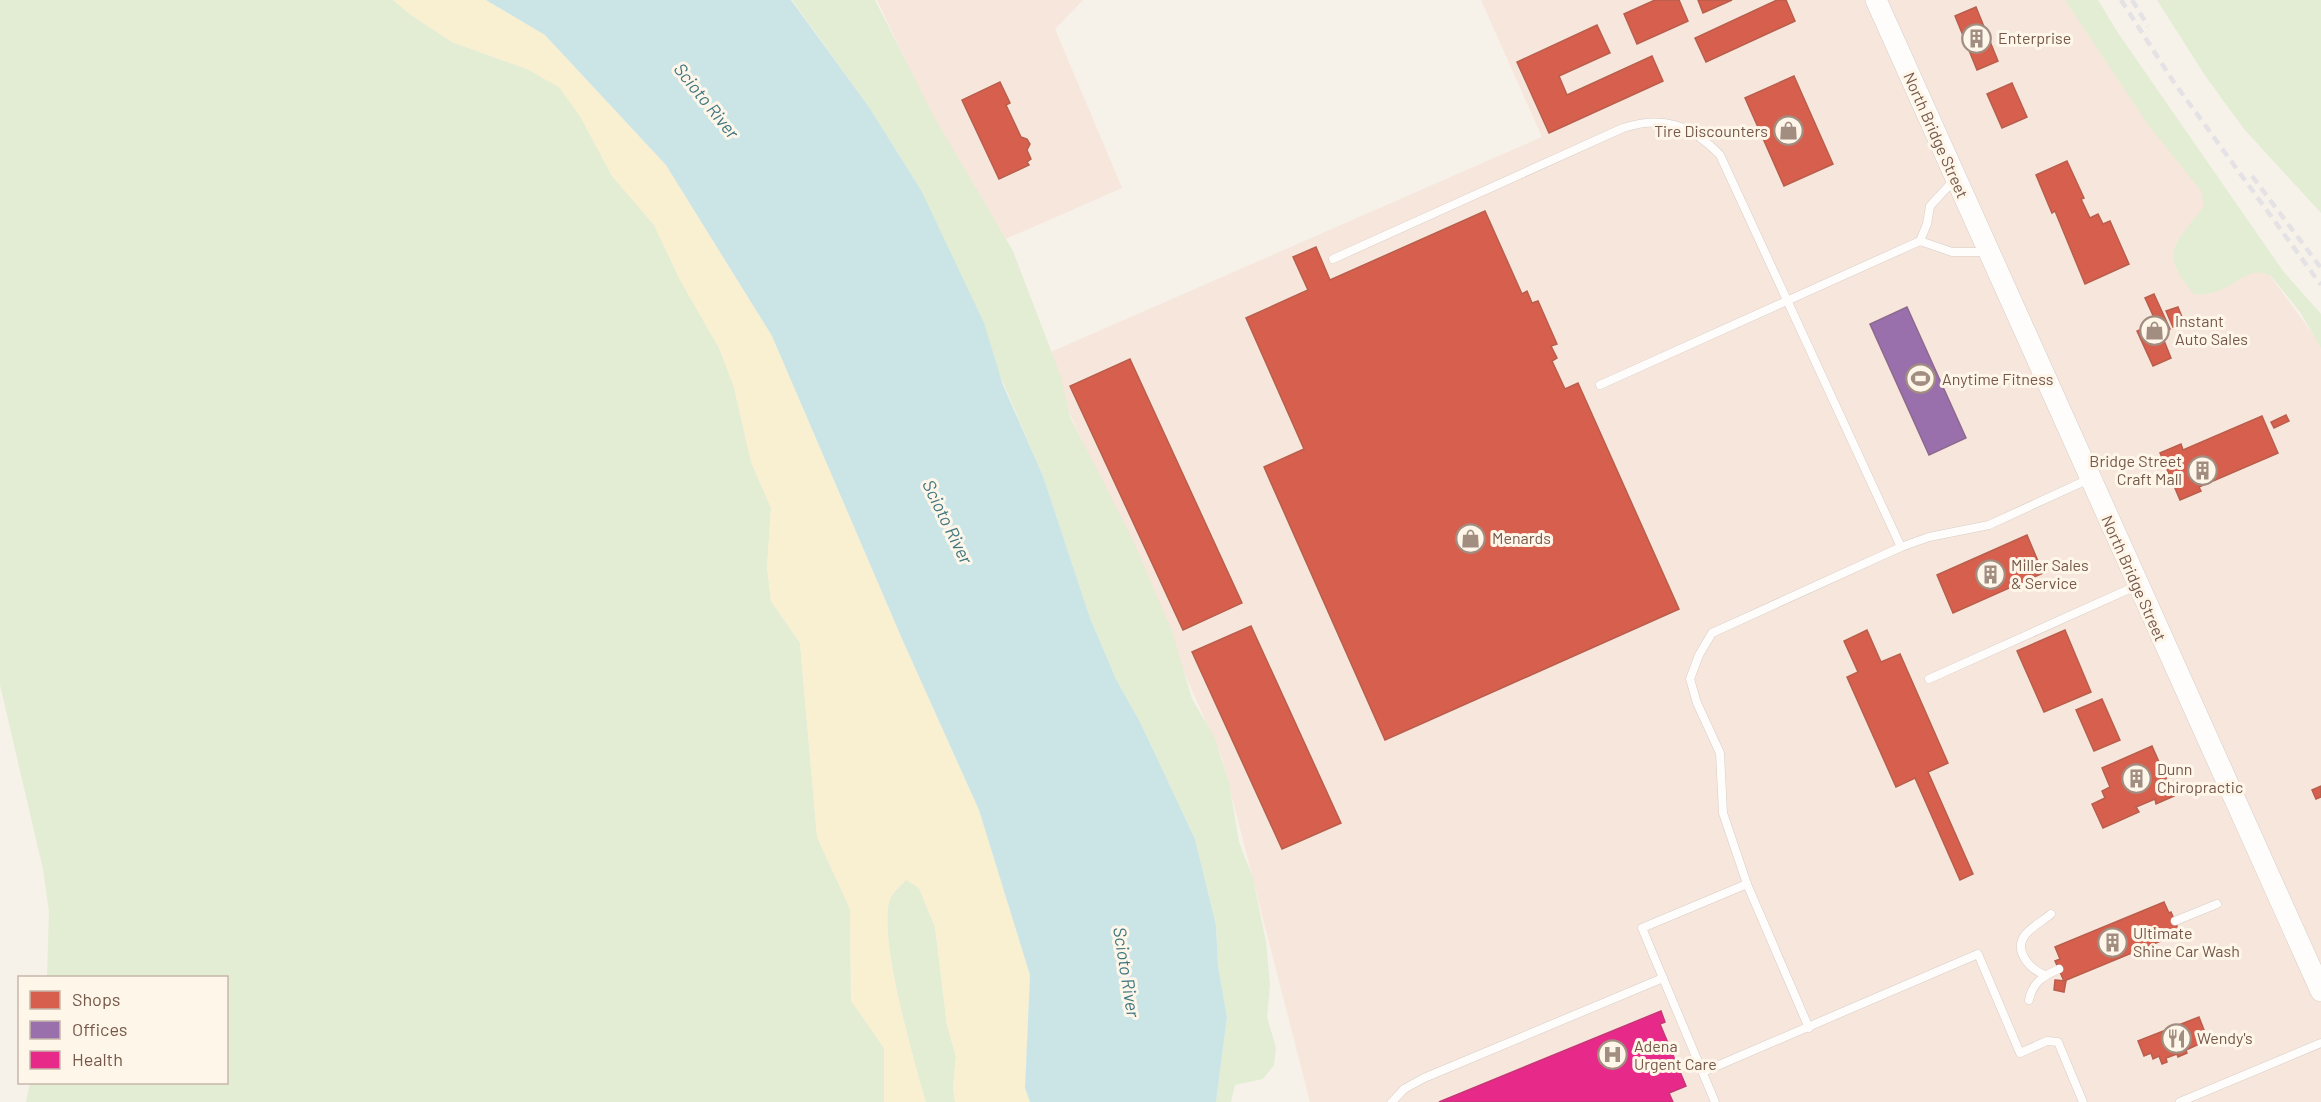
<svg xmlns="http://www.w3.org/2000/svg" width="2321" height="1102" viewBox="0 0 2321 1102" font-family="Barlow,sans-serif">
<style>
.commercial{fill:#f7e6dc}
.green{fill:#e2edd4}
.sand{fill:#f9efd1}
.water{fill:#cbe5e7}
.shops{fill:#d6604d;stroke:#b95e4c;stroke-width:1.5}
.offices{fill:#9970ab;stroke:#8e698e;stroke-width:1.5}
.health{fill:#e7298a;stroke:#c53776;stroke-width:1.5}
.lines{fill:none;stroke-linecap:round;stroke-linejoin:round}
.service-casing{stroke:#d5cec6;stroke-width:9}
.secondary-casing{stroke:#d6cec6;stroke-width:22}
.service{stroke:#fefdfc;stroke-width:8}
.secondary{stroke:#fefdfc;stroke-width:21}
.rail{stroke:#e4e2e4;stroke-width:4.5;stroke-dasharray:9 6;stroke-linecap:butt}
.labels{text-anchor:middle;stroke-width:6;stroke-linejoin:round;paint-order:stroke}
.poi-label{font-size:16px;fill:#755849;stroke:#fff6ea;text-anchor:start}
.street-label{font-size:16px;fill:#755849;stroke:#fff6ea}
.water-label{font-size:18px;font-style:italic;fill:#3f7781;stroke:#fff6ea}
</style>
<rect width="100%" height="100%" fill="#f6f1e9"/>
<!-- commercial -->
<g class="commercial">
<path d="M877,0H1083L1055,29L1122,188L992,245Z"/>
<path d="M1481,0H2067L2321,345V1102H1310L1222,758L1044,355L1542,137Z"/>
</g>
<!-- green -->
<g class="green">
<path d="M0,0H393L411,15L452,42L527,69L559,87L580,116L612,176L654,225L680,280L719,348L734,387L751,462L771,508L767,567L771,601L800,643L817,837L850,909L851,1000L884,1048V1102H26L30,1083L226,1082V978L47,977L49,912L43,869L0,685Z"/>
<path d="M792,0H875L934,117L1013,251L1061,377L1070,417L1132,538L1172,631L1192,699L1214,736L1229,783L1239,842L1253,878L1266,942L1270,985L1267,1017L1276,1048L1274,1065L1263,1079L1235,1085L1231,1102H1216L1227,1017L1218,966L1216,925L1195,839L1140,722L1116,679L1090,618L1043,476L921,190L869,107Z"/>
<path d="M2065,0H2098L2118,33L2283,271L2321,314V348L2300,312L2271,276C2252,265 2239,282 2223,289C2215,293 2203,295 2194,294C2158,252 2175,245 2204,206L2201,191L2149,126Z"/>
<path d="M2157,0H2321V213L2244,129L2206,77Z"/>
<path d="M906,879L919,888L935,927L947,1025L956,1057L953,1088L955,1102H926C915,1064 875,928 891,897C894,891 902,885 906,879Z"/>
</g>
<!-- sand -->
<path class="sand" d="M393,0H486L545,35L666,165L772,336L903,641L979,810L1030,975L1025,1088L1030,1102H955L953,1088L956,1057L947,1025L935,927L919,888L906,880C902,885 894,891 891,897C875,928 915,1065 926,1102H884V1048L851,1001L850,909L817,837L800,643L771,601L767,567L771,508L751,462L734,387L719,348L680,280L654,225L612,176L580,116L559,87L527,69L452,42L411,15Z"/>
<!-- water -->
<path class="water" d="M486,0H791L869,107L921,190L984,323L1003,385L1043,476L1090,618L1116,679L1140,722L1195,839L1216,925L1218,966L1227,1017L1216,1102H1030L1025,1088L1030,975L979,810L903,641L772,336L666,165L545,35Z"/>
<!-- shops -->
<g class="shops">
<path d="M1655,0H1679L1688,21L1637,44L1624,14Z"/>
<path d="M1698,0H1732L1703,13Z"/>
<path d="M1777,0H1786L1795,21L1706,62L1695,38Z"/>
<path d="M1976,7L1998,61L1977,70L1955,16Z"/>
<path d="M1597,25L1610,53L1559,76L1567,95L1652,56L1663,81L1549,133L1517,62Z"/>
<path d="M1794,76L1833,164L1784,186L1745,98Z"/>
<path d="M1000,82L1010,103L1006,105L1021,137L1027,139L1030,144L1027,150L1031,159L1027,162L1029,165L999,179L962,100Z"/>
<path d="M2012,83L2027,117L2002,128L1987,94Z"/>
<path d="M2067,161L2084,198L2081,199L2090,218L2098,214L2103,224L2110,221L2129,264L2085,284L2055,211L2052,213L2036,175Z"/>
<path d="M1485,211L1522,294L1527,291L1532,303L1538,301L1557,344L1551,346L1557,358L1552,361L1565,389L1578,383L1679,609L1385,740L1264,467L1304,449L1246,318L1308,290L1293,257L1316,247L1330,280Z"/>
<path d="M2154,294L2170,329L2161,333L2171,358L2153,366L2137,331L2156,322L2145,298Z"/>
<path d="M2178,307L2184,322L2173,327L2166,311Z"/>
<path d="M1130,359L1242,603L1183,630L1070,386Z"/>
<path d="M2286,415L2289,421L2274,428L2271,422Z"/>
<path d="M2262,416L2278,453L2199,487L2201,491L2180,500L2160,453L2181,444L2183,450Z"/>
<path d="M2027,535L2043,573L1953,613L1937,575Z"/>
<path d="M1251,626L1341,823L1282,849L1192,652Z"/>
<path d="M1867,630L1881,662L1900,654L1948,763L1928,772L1973,874L1960,880L1915,778L1896,787L1847,677L1858,672L1844,641Z"/>
<path d="M2065,630L2091,692L2044,712L2017,651Z"/>
<path d="M2102,699L2120,740L2094,751L2076,710Z"/>
<path d="M2152,746L2174,796L2156,804L2155,799L2136,807L2139,812L2103,828L2092,804L2105,798L2102,791L2110,787L2102,768Z"/>
<path d="M2321,786V797L2316,799L2312,790Z"/>
<path d="M2164,902L2169,913L2171,912L2180,933L2064,981L2055,961L2060,959L2055,947Z"/>
<path d="M2055,980L2066,981L2064,992L2054,990Z"/>
<path d="M2199,1017L2208,1040L2186,1050L2187,1053L2178,1057L2177,1054L2166,1058L2167,1062L2162,1064L2159,1056L2153,1059L2151,1053L2144,1056L2138,1041Z"/>
</g>
<!-- offices -->
<path class="offices" d="M1907,307L1966,438L1929,455L1870,324Z"/>
<!-- health -->
<path class="health" d="M1661,1011L1665,1022L1660,1024L1686,1086L1669,1093L1673,1102H1439Z"/>
<g class="lines">
<defs>
<g id="service">
<path d="M1920,241L1927,224L1930,206L1955,179"/>
<path d="M1333,259L1623,128C1663,115 1691,125 1720,155L1901,547"/>
<path d="M1600,385L1920,241L1952,252H1985"/>
<path d="M1929,679L2136,586"/>
<path d="M2175,921L2217,904"/>
<path d="M2045,975C2030,969 2013,951 2025,935C2032,926 2043,921 2051,914"/>
<path d="M2029,1000C2033,982 2043,976 2059,969"/>
<path d="M1809,1028L1747,884L1723,813L1720,753L1697,703L1690,679L1699,655L1712,633L1901,547L1929,537L1989,525L2089,479"/>
<path d="M1703,1072L1978,954L2020,1053L2047,1041L2058,1042L2083,1102"/>
<path d="M1392,1102L1404,1089L1424,1078L1663,978"/>
<path d="M1715,1102L1642,928L1747,884"/>
<path d="M2180,1102L2321,1043"/>
</g>
<path id="secondary" d="M1876,0L2321,991"/>
</defs>
<!-- service casing -->
<use href="#service" class="service-casing"/>
<!-- secondary casing -->
<use href="#secondary" class="secondary-casing"/>
<!-- service -->
<use href="#service" class="service"/>
<!-- secondary -->
<use href="#secondary" class="secondary"/>
<!-- rail -->
<g class="rail">
<path d="M2121,0L2173,81L2321,285"/>
<path d="M2132,0L2148,26"/>
<path d="M2252,176L2321,268"/>
</g>
</g>
<!-- icons -->
<defs>
<symbol id="building-ring" viewBox="-11 -11 22 22"><circle r="9.5" fill="#fff6ea" stroke="#a28e81" stroke-width="1.5"/><path d="M-4-6H4V6H1V3H-1V6H-4ZM-2.5-4.3h1.7v1.8h-1.7ZM.8-4.3h1.7v1.8H.8ZM-2.5-1h1.7V.8h-1.7ZM.8-1h1.7V.8H.8Z" fill="#a28e81"/></symbol>
<symbol id="shop-ring" viewBox="-11 -11 22 22"><circle r="9.5" fill="#fff6ea" stroke="#a28e81" stroke-width="1.5"/><path d="M-5-2.5h2.3a2.7 3.5 0 0 1 5.4 0H5L5.5 6h-11ZM-1.5-2.5h3a1.5 2.3 0 0 0-3 0Z" fill="#a28e81"/></symbol>
<symbol id="stadium-ring" viewBox="-11 -11 22 22"><circle r="9.5" fill="#fff6ea" stroke="#a28e81" stroke-width="1.5"/><path d="M0-5a6.5 5 0 1 0 0 10a6.5 5 0 1 0 0-10ZM-3.5-1.8h7v3.6h-7Z" fill="#a28e81"/></symbol>
<symbol id="restaurant-ring" viewBox="-11 -11 22 22"><circle r="9.5" fill="#fff6ea" stroke="#a28e81" stroke-width="1.5"/><path d="M-5-6h1v4h1v-4h1v4h1v-4h1v5L-1.5 .5V6h-2V.5L-5-1ZM5-6V6H3V1.5H1.5Q1.5-4 5-6Z" fill="#a28e81"/></symbol>
<symbol id="hospital-ring" viewBox="-11 -11 22 22"><circle r="9.5" fill="#fff6ea" stroke="#a28e81" stroke-width="1.5"/><path d="M-5-5h3v3.5h4V-5h3V5h-3V1.5h-4V5h-3Z" fill="#a28e81"/></symbol>
</defs>
<g fill-rule="evenodd">
<use href="#building-ring" x="1960" y="22" width="33" height="33"/>
<use href="#shop-ring" x="1772" y="114" width="33" height="33"/>
<use href="#shop-ring" x="2138" y="314" width="33" height="33"/>
<use href="#stadium-ring" x="1904" y="362" width="33" height="33"/>
<use href="#building-ring" x="2186" y="454" width="33" height="33"/>
<use href="#shop-ring" x="1454" y="522" width="33" height="33"/>
<use href="#building-ring" x="1974" y="558" width="33" height="33"/>
<use href="#building-ring" x="2120" y="762" width="33" height="33"/>
<use href="#building-ring" x="2096" y="926" width="33" height="33"/>
<use href="#restaurant-ring" x="2160" y="1022" width="33" height="33"/>
<use href="#hospital-ring" x="1596" y="1038" width="33" height="33"/>
</g>
<g class="labels">
<!-- poi labels -->
<g class="poi-label">
<text x="1998" y="44">Enterprise</text>
<text x="1768" y="137" text-anchor="end">Tire Discounters</text>
<text x="2175" y="327">Instant<tspan x="2175" dy="18">Auto Sales</tspan></text>
<text x="1942" y="385">Anytime Fitness</text>
<text x="2182" y="467" text-anchor="end">Bridge Street<tspan x="2182" dy="18">Craft Mall</tspan></text>
<text x="1492" y="544">Menards</text>
<text x="2011" y="571">Miller Sales<tspan x="2011" dy="18">&amp; Service</tspan></text>
<text x="2157" y="775">Dunn<tspan x="2157" dy="18">Chiropractic</tspan></text>
<text x="2133" y="939">Ultimate<tspan x="2133" dy="18">Shine Car Wash</tspan></text>
<text x="2197" y="1044">Wendy's</text>
<text x="1634" y="1052">Adena<tspan x="1634" dy="18">Urgent Care</tspan></text>
</g>
<!-- street labels -->
<g class="street-label">
<text transform="translate(1936 135) rotate(66)" y="6">North Bridge Street</text>
<text transform="translate(2134 578) rotate(66)" y="6">North Bridge Street</text>
</g>
<!-- water labels -->
<g class="water-label">
<text transform="translate(706 101) rotate(51)" y="6">Scioto River</text>
<text transform="translate(947 522) rotate(64)" y="6">Scioto River</text>
<text transform="translate(1126 972) rotate(81)" y="6">Scioto River</text>
</g>
</g>
<!-- legend -->
<rect x="18" y="976" width="210" height="108" fill="#fff6ea" stroke="#c8b7aa" stroke-width="1.5"/>
<rect x="30" y="991" width="30" height="18" fill="#d6604d" stroke="#c8b7aa" stroke-width="1.5"/>
<text x="72" y="1006" font-size="18" fill="#755849">Shops</text>
<rect x="30" y="1021" width="30" height="18" fill="#9970ab" stroke="#c8b7aa" stroke-width="1.5"/>
<text x="72" y="1036" font-size="18" fill="#755849">Offices</text>
<rect x="30" y="1051" width="30" height="18" fill="#e7298a" stroke="#c8b7aa" stroke-width="1.5"/>
<text x="72" y="1066" font-size="18" fill="#755849">Health</text>
</svg>
